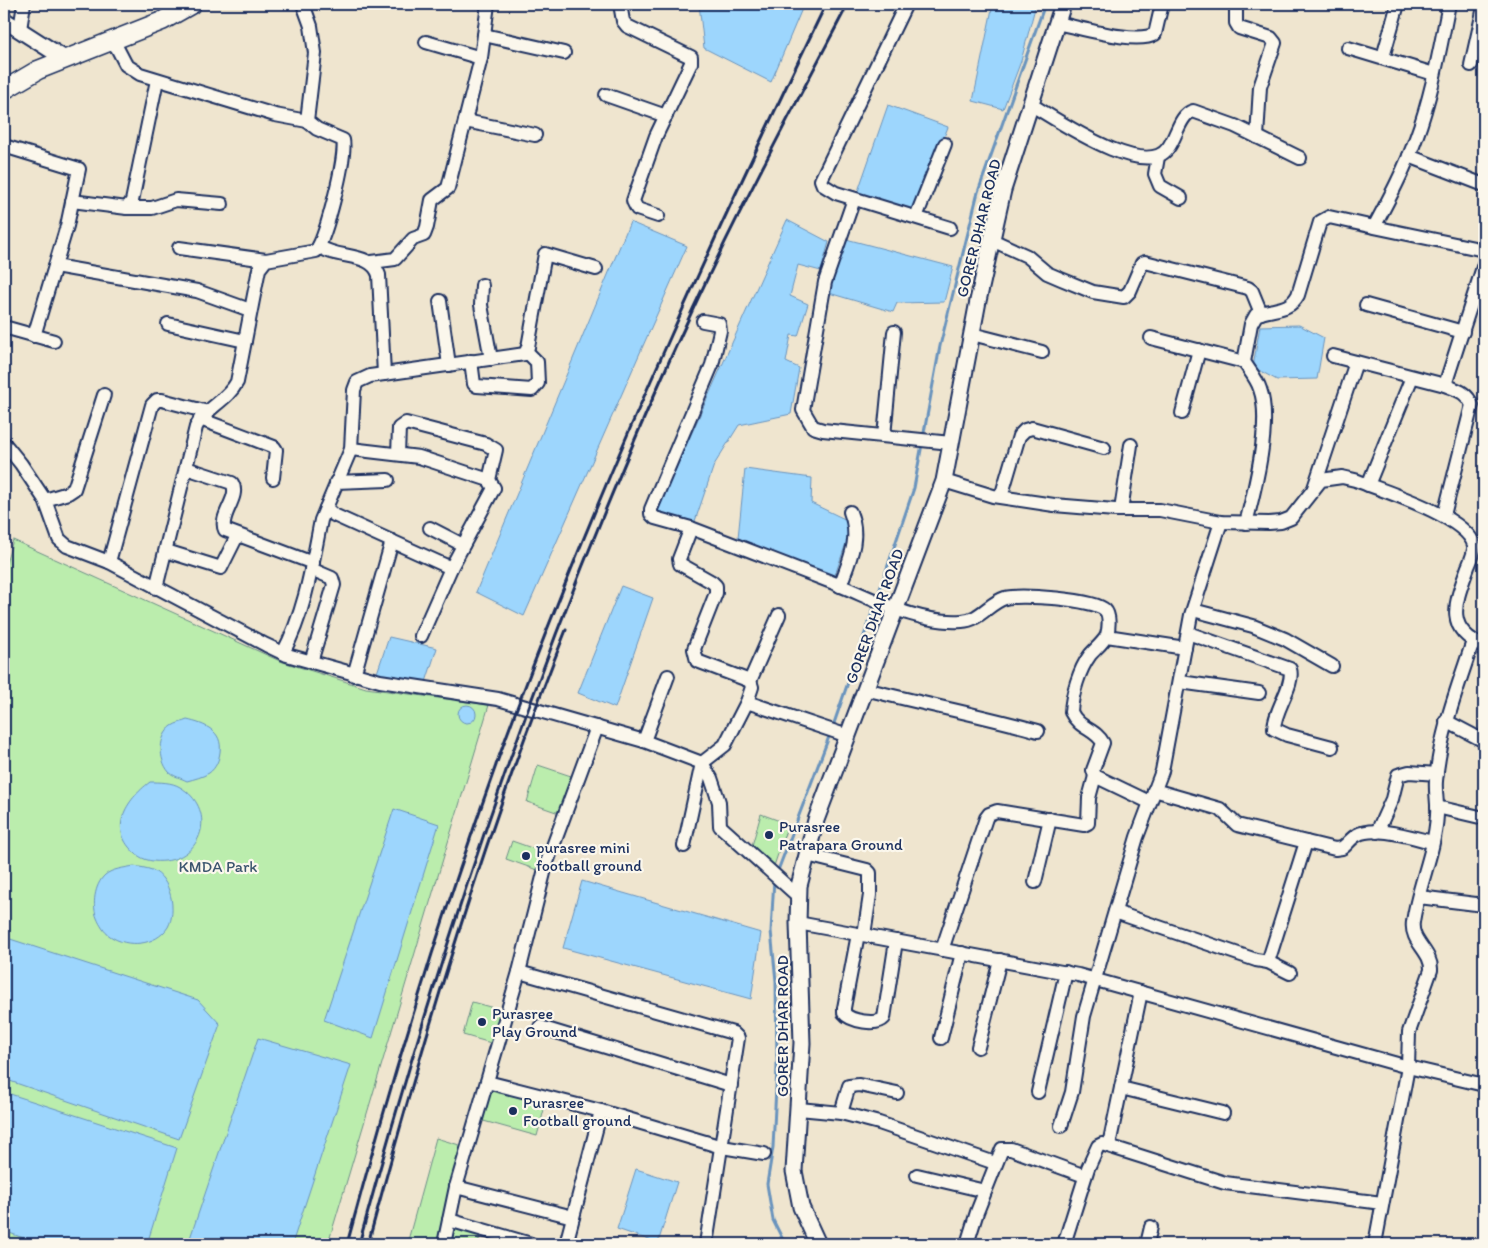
<svg xmlns="http://www.w3.org/2000/svg" width="1488" height="1248" viewBox="0 0 1488 1248" font-family="Itim,sans-serif">
<style>
.green{fill:#bbedad;stroke:#6b8e86}
.water{fill:#9dd6fd;stroke:#6993bd}
.lines{fill:none;stroke-linecap:round;stroke-linejoin:round}
.stream{stroke:#6993bd;stroke-width:3}
.minor-casing{stroke:#1b2f5e;stroke-width:16}
.tertiary-casing{stroke:#1b2f5e;stroke-width:19}
.secondary-casing{stroke:#1b2f5e;stroke-width:21}
.minor{stroke:#fbf7ec;stroke-width:12}
.tertiary{stroke:#fbf7ec;stroke-width:15}
.secondary{stroke:#fbf7ec;stroke-width:18}
.rail{stroke:#1b2f5e;stroke-width:3}
.poi-dot{fill:#1b2f5e;stroke:#fbf7ec;stroke-width:2}
.labels{text-anchor:middle;stroke-width:4.5;stroke-linejoin:round;paint-order:stroke}
.street-label{font-size:16px;fill:#1b2f5e;stroke:#fbf7ec}
.poi-label{font-size:16px;fill:#1b2f5e;stroke:#fbf7ec;text-anchor:start}
.park-label{font-size:16px;fill:#3b556e;stroke:#fbf7ec}
</style>
<rect width="100%" height="100%" fill="#efe5cf"/>
<filter id="ink" filterUnits="userSpaceOnUse"><feTurbulence type="fractalNoise" baseFrequency=".02" numOctaves="2"/><feDisplacementMap in="SourceGraphic" scale="10" xChannelSelector="R" yChannelSelector="G"/><feConvolveMatrix kernelMatrix="1 2 1 2 8 2 1 2 1" color-interpolation-filters="sRGB"/></filter>
<g filter="url(#ink)">
<!-- green -->
<g class="green">
<path d="M13,540L280,661L366,688L489,705L328,1244H4V570Z"/>
<path d="M538,765L574,777L562,814L527,802Z"/>
<path d="M761,814L788,824L773,869L751,849Z"/>
<path d="M512,841L546,853L540,871L506,859Z"/>
<path d="M472,1002L501,1010L491,1043L463,1035Z"/>
<path d="M489,1086L546,1102L537,1136L480,1120Z"/>
<path d="M436,1138L466,1147L441,1244H407Z"/>
<path d="M451,1226L480,1235L478,1244H447Z"/>
</g>
<!-- water -->
<g class="water">
<path d="M699,4H804L771,82L704,48Z"/>
<path d="M993,4H1036L1021,61L1003,109L973,101Z"/>
<path d="M888,105L948,127L914,213L857,194Z"/>
<path d="M787,220L829,242L821,271L798,265L790,296L808,304L798,336L791,335L786,362L799,368L791,414L739,425L714,465L694,524L656,513Z"/>
<path d="M630,222L687,246L524,616L476,592Z"/>
<path d="M846,239L953,267L944,302L897,303L893,312L829,293Z"/>
<path d="M1299,325L1324,338L1317,379L1277,380L1253,367L1260,326Z"/>
<path d="M745,469L812,478L811,503L853,523L834,578L738,538Z"/>
<path d="M621,586L653,598L615,708L578,693Z"/>
<path d="M389,637L437,648L425,685L376,676Z"/>
<circle cx="467" cy="714" r="9"/>
<path d="M187,720C205,724 223,731 220,752C219,760 216,768 209,773C203,777 194,779 187,781C181,778 173,776 169,772C158,759 158,736 172,726C176,723 183,722 187,720Z"/>
<path d="M150,782C160,782 172,782 180,787C216,808 205,856 165,861C155,862 144,861 136,854C107,830 126,800 150,782Z"/>
<path d="M394,809L439,824L373,1038L324,1020Z"/>
<path d="M134,866C139,867 147,868 152,870C171,878 177,911 168,927C156,946 127,948 110,936C104,932 100,925 97,918C92,906 94,885 105,875C112,869 124,868 134,866Z"/>
<path d="M582,881L761,933L751,999L563,948Z"/>
<path d="M4,937L198,1000L220,1024L179,1139L4,1079Z"/>
<path d="M258,1038L351,1065L292,1244H188Z"/>
<path d="M4,1092L177,1148L147,1244H40L4,1231Z"/>
<path d="M636,1169L677,1182L658,1243L617,1229Z"/>
</g>
<g class="lines">
<!-- stream -->
<g class="stream">
<path d="M923,438L940,346L978,192L1045,4"/>
<path d="M877,598L914,488L922,444"/>
<path d="M832,729L875,604"/>
<path d="M777,873L830,734"/>
<path d="M774,879L771,931L776,981L777,1067L773,1147L767,1184L773,1220L785,1244"/>
</g>
<defs>
<g id="minor">
<path d="M620,4L623,21L627,26L691,57V63L656,136L633,201L637,209L658,216"/>
<path d="M906,4L821,180L823,185L836,193L950,228"/>
<path d="M1236,4V23L1239,28L1271,38L1275,43L1260,87L1257,137"/>
<path d="M1056,23C1079,27 1136,45 1155,34L1162,4"/>
<path d="M20,29L24,4"/>
<path d="M484,35L564,53"/>
<path d="M113,40L126,65L140,74L275,115L307,121"/>
<path d="M426,42L481,58"/>
<path d="M1348,48L1434,74"/>
<path d="M1383,57L1398,4"/>
<path d="M1471,65L1484,7"/>
<path d="M606,95L666,116"/>
<path d="M1030,104C1056,119 1145,181 1168,148C1176,138 1180,114 1193,111L1235,126L1300,158"/>
<path d="M465,121L535,135"/>
<path d="M4,146L79,169L67,226L34,336"/>
<path d="M1409,156L1484,185"/>
<path d="M1158,157L1155,174L1160,186L1181,198"/>
<path d="M854,199L825,282L803,410L813,427L823,430L951,443"/>
<path d="M72,201L127,208L132,201L157,80"/>
<path d="M127,208H152L176,200L222,204"/>
<path d="M916,217L945,144"/>
<path d="M1374,227L1484,250"/>
<path d="M992,240L1027,256L1047,273L1061,279L1093,292L1124,297L1130,291L1142,263L1145,262L1248,288L1252,291L1261,313"/>
<path d="M319,246C337,260 371,251 379,275L384,374"/>
<path d="M179,248L266,260"/>
<path d="M372,262L395,259L413,239L424,235L427,227L432,200L448,188L481,58L488,4"/>
<path d="M55,266L197,291L250,310"/>
<path d="M482,285L481,305L491,359"/>
<path d="M440,301L449,365"/>
<path d="M1366,305L1463,332"/>
<path d="M703,321L719,324L720,331L712,365L651,509V514L655,518L691,528L679,559L680,564L712,582L716,586V593L694,649L697,661L750,681L752,687L747,702"/>
<path d="M168,324L245,341"/>
<path d="M4,327L54,341"/>
<path d="M972,334L1042,352"/>
<path d="M1151,338L1244,362"/>
<path d="M1333,356L1445,385L1484,264"/>
<path d="M471,361L474,384L477,386L532,390L538,383L537,362L527,352"/>
<path d="M1182,413L1199,350"/>
<path d="M200,419L274,447L276,450L273,478"/>
<path d="M884,436L894,332"/>
<path d="M4,443L21,464L45,500L59,539L67,546L109,562L266,645L287,655L380,681L498,699L644,741L702,763L711,778L719,802L720,826L799,897"/>
<path d="M351,449L419,457L489,480L494,488L451,568L421,636"/>
<path d="M398,454L399,428L406,423L486,444L496,450L489,480"/>
<path d="M186,468L232,483C241,497 218,516 225,530L313,563"/>
<path d="M944,481L993,496L1054,505L1115,510H1160L1221,522L1269,523L1281,522L1291,518L1321,480L1342,477L1355,480C1381,490 1466,516 1474,545C1475,552 1471,560 1468,567C1456,601 1443,629 1484,646"/>
<path d="M336,482L388,480"/>
<path d="M1368,485L1412,377"/>
<path d="M1314,488L1356,362"/>
<path d="M1001,497L1019,436L1025,430L1032,428L1104,448"/>
<path d="M45,500L68,493L74,489L104,395"/>
<path d="M1121,510L1131,445"/>
<path d="M1444,515L1472,405C1467,392 1457,390 1445,385"/>
<path d="M1246,523C1255,489 1272,422 1260,389C1257,379 1249,370 1244,362L1251,324L1256,315C1273,307 1288,313 1298,295L1320,222L1329,217L1374,227C1389,199 1405,169 1416,138C1432,95 1440,48 1449,4"/>
<path d="M430,528L463,545"/>
<path d="M691,528C741,547 790,566 839,585C878,601 919,624 962,621C980,620 989,603 1005,598C1019,594 1095,599 1105,610C1110,615 1109,628 1107,635C1104,642 1095,649 1090,655C1079,670 1072,694 1071,712C1079,729 1096,729 1103,743L1093,770L1095,776L1149,802"/>
<path d="M166,551L221,568L237,536"/>
<path d="M109,562L152,405L157,400H162L208,412"/>
<path d="M451,568L334,515L326,508L351,449L354,390L357,382L370,376L525,354L528,347L545,254L596,269"/>
<path d="M840,586C849,561 861,538 850,512"/>
<path d="M156,588L196,427C205,408 227,401 237,382L259,269L266,260L316,251C326,237 347,156 343,140L317,129L307,121L315,53L311,26L303,4"/>
<path d="M1193,610L1253,626L1285,639L1332,666"/>
<path d="M1188,633L1290,669C1295,685 1274,710 1274,729L1287,735L1332,747"/>
<path d="M1107,636L1185,648"/>
<path d="M283,653C305,612 312,566 321,520L326,508"/>
<path d="M311,662L334,585L332,578L311,569"/>
<path d="M354,675L392,541"/>
<path d="M750,681L779,615"/>
<path d="M1180,682L1259,693"/>
<path d="M865,689C923,704 981,715 1038,731"/>
<path d="M1446,721L1484,741"/>
<path d="M644,741L668,676"/>
<path d="M1154,790L1220,809L1237,825L1335,849L1342,848C1347,845 1351,838 1357,835C1374,825 1414,838 1432,842"/>
<path d="M1437,807L1484,818"/>
<path d="M1377,832L1392,799L1398,775L1409,772L1437,774"/>
<path d="M684,846L702,763L725,745L747,702L848,736"/>
<path d="M807,855L867,870L870,873V895L864,935"/>
<path d="M1035,882L1050,819"/>
<path d="M1419,897L1484,905"/>
<path d="M1115,912L1256,960L1268,962L1290,973"/>
<path d="M798,923L1078,975L1408,1067L1484,1085"/>
<path d="M858,934L844,1008V1013C850,1021 877,1026 884,1018L896,941"/>
<path d="M942,950L986,818L989,814L997,811L1084,825L1088,823L1089,798L1095,776"/>
<path d="M1268,962L1306,842"/>
<path d="M519,972L733,1033L738,1038L706,1244"/>
<path d="M540,1027L731,1085"/>
<path d="M941,1038L962,953"/>
<path d="M978,1047L1000,960"/>
<path d="M487,1082L601,1111L722,1147L764,1154"/>
<path d="M1121,1088L1223,1113"/>
<path d="M1038,1092L1066,972"/>
<path d="M799,1109L841,1113L879,1123L995,1163"/>
<path d="M841,1113L849,1086L859,1085L897,1093"/>
<path d="M1061,1126L1072,1092L1084,1016L1137,837L1162,771L1191,615L1221,522"/>
<path d="M1109,1145L1141,992"/>
<path d="M917,1175L985,1191"/>
<path d="M456,1187L573,1217"/>
<path d="M449,1220L531,1244"/>
<path d="M444,1244L456,1187L519,972L546,865L597,727"/>
<path d="M566,1244L601,1111"/>
<path d="M967,1244L977,1212L1002,1149H1011L1085,1176"/>
<path d="M1064,1244L1088,1168L1098,1146L1102,1144L1225,1183L1382,1203"/>
<path d="M1147,1244L1151,1227"/>
<path d="M1375,1244L1408,1067L1409,1032L1431,970C1432,951 1410,942 1413,922C1418,886 1435,852 1437,815C1438,803 1435,792 1436,781C1440,732 1458,687 1473,641"/>
</g>
<g id="tertiary">
<path d="M4,20L65,59"/>
<path d="M818,1244L801,1207L794,1171L802,1043L798,923L799,886L816,820L944,481L978,301L1003,190L1063,4"/>
</g>
<path id="secondary" d="M4,90L38,70L162,21L192,4"/>
</defs>
<!-- minor casing -->
<use href="#minor" class="minor-casing"/>
<!-- tertiary casing -->
<use href="#tertiary" class="tertiary-casing"/>
<!-- secondary casing -->
<use href="#secondary" class="secondary-casing"/>
<!-- minor -->
<use href="#minor" class="minor"/>
<!-- tertiary -->
<use href="#tertiary" class="tertiary"/>
<!-- secondary -->
<use href="#secondary" class="secondary"/>
<!-- rail -->
<g class="rail">
<path d="M347,1244C399,1051 459,858 531,671C618,444 720,223 826,4"/>
<path d="M359,1244C446,924 553,611 693,309C741,206 795,105 848,4"/>
<path d="M368,1244C424,1036 486,830 566,630"/>
</g>
</g>
</g>
<!-- markers -->
<g class="poi-dot">
<circle cx="769" cy="835" r="5"/>
<circle cx="526" cy="856" r="5"/>
<circle cx="482" cy="1022" r="5"/>
<circle cx="513" cy="1111" r="5"/>
</g>
<g class="labels">
<!-- street labels -->
<g class="street-label">
<text transform="translate(978 228) rotate(-76)" y="6">GORER DHAR ROAD</text>
<text transform="translate(874 616) rotate(-70)" y="6">GORER DHAR ROAD</text>
<text transform="translate(782 1026) rotate(-90)" y="6">GORER DHAR ROAD</text>
</g>
<!-- poi labels -->
<g class="poi-label">
<text x="779" y="832">Purasree<tspan x="779" dy="18">Patrapara Ground</tspan></text>
<text x="536" y="853">purasree mini<tspan x="536" dy="18">football ground</tspan></text>
<text x="492" y="1019">Purasree<tspan x="492" dy="18">Play Ground</tspan></text>
<text x="523" y="1108">Purasree<tspan x="523" dy="18">Football ground</tspan></text>
</g>
<!-- park labels -->
<g class="park-label">
<text x="218" y="872">KMDA Park</text>
</g>
</g>
<!-- margin -->
<rect width="1488" height="1248" fill="none" stroke="#fbf7ec" stroke-width="20"/>
<rect x="10" y="10" width="1468" height="1228" fill="none" stroke="#1b2f5e" stroke-width="2" filter="url(#ink)"/>
</svg>
